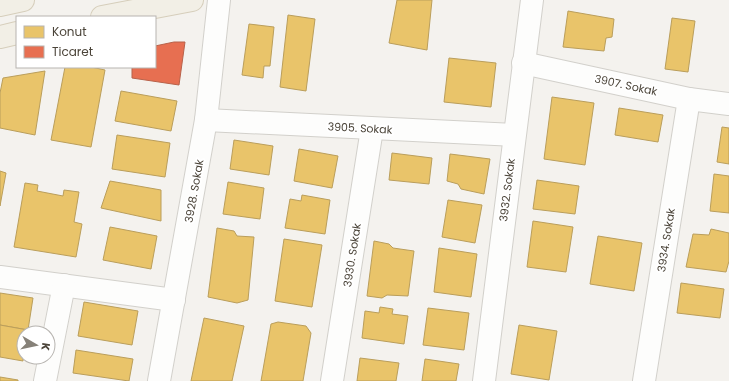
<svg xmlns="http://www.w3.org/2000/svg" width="729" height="381" viewBox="0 0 729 381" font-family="Poppins,sans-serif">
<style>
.homes{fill:#e9c46a;stroke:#ba9e5b}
.shops{fill:#e76f51;stroke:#b8624a}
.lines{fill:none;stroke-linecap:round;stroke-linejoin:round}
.minor-casing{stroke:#d2d0cb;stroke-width:24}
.primary-casing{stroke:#d6cebb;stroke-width:24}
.minor{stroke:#fdfdfc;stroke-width:22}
.primary{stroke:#f2efe6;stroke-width:22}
.labels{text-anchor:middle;stroke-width:4;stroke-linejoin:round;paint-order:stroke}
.street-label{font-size:11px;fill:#4b4439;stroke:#fff}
</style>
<rect width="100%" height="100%" fill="#f4f2ee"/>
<!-- homes -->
<g class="homes">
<path d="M397,0H432L427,50L389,43Z"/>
<path d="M568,11L614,19L612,37L606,38L604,51L563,47Z"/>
<path d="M288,15L315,19L306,91L280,87Z"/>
<path d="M672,18L695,21L688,72L665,69Z"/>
<path d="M249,24L274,27L270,66H264L263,78L242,75Z"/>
<path d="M449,58L496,63L491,107L444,102Z"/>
<path d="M65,67H91L105,70L91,147L51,140Z"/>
<path d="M45,71L35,135L0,128V93L3,78Z"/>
<path d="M121,91L177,101L171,131L115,121Z"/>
<path d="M552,97L594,103L585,165L544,159Z"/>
<path d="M619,108L663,115L658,142L615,135Z"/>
<path d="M722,127L729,128V164L717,162Z"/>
<path d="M117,135L170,143L165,177L112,169Z"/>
<path d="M234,140L273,146L269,175L230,169Z"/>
<path d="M299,149L338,156L332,188L294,181Z"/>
<path d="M392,153L432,158L429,184L389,180Z"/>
<path d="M450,154L490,159L484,194L461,189L458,184L447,181Z"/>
<path d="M0,171L6,173L0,206Z"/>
<path d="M714,174L729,176V213L710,211Z"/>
<path d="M537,180L579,186L575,214L533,209Z"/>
<path d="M110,181L161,190V221L101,208Z"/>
<path d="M228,182L264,188L260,219L223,214Z"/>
<path d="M25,183L38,185L37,191L63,196L64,190L79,192L74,222L82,224L76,257L14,247Z"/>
<path d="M302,195L330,200L325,234L285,228L290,199L301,201Z"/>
<path d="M448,200L482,205L475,243L442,237Z"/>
<path d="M533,221L573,227L566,272L527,267Z"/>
<path d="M110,227L157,236L151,269L103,260Z"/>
<path d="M217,228L234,231L237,236L254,237L248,300L237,303L208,297Z"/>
<path d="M711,229L729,233V261L726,272L686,267L693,234L709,235Z"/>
<path d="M598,236L642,243L634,291L590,284Z"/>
<path d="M284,239L322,245L312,307L275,301Z"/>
<path d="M374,241L389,244L393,248L414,251L408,296L387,295L382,298L367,296Z"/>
<path d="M439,248L477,254L471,297L434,292Z"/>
<path d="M681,283L724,289L720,318L677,313Z"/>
<path d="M0,293L33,298L28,330L0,325Z"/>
<path d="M84,302L138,311L132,345L78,336Z"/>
<path d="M380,307L393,309L392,314L408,316L404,344L362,338L365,311L379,313Z"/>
<path d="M428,308L469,313L464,350L423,345Z"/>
<path d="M204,318L244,326L232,381H191Z"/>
<path d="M278,322L306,326L311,333L303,381H261L271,324Z"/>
<path d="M0,325L28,330V333H24L23,361L0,357Z"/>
<path d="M519,325L557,331L549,380L511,374Z"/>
<path d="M76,350L133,359L129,381L73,373Z"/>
<path d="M360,358L399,363L396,381H357Z"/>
<path d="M425,359L459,364L456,381H422Z"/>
<path d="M0,377L18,380V381H0Z"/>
</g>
<!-- shops -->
<path class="shops" d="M174,42H185L179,85L132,78V67H155V46Z"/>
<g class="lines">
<defs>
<g id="minor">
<path d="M523,63L689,99L729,104"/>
<path d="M206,120L514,135"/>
<path d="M0,277L174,300"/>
<path d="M45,381L64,285"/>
<path d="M159,381L206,120L219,0"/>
<path d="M332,381L372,129"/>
<path d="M484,381L532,0"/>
<path d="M644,381L689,99"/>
</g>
<g id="primary">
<path d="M0,5L23,0"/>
<path d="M102,17L192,0"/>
<path d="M0,37L17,33"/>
</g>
</defs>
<!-- minor casing -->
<use href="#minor" class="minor-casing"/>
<!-- primary casing -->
<use href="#primary" class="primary-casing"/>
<!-- minor -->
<use href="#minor" class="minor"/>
<!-- primary -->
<use href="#primary" class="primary"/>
</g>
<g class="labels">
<!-- street labels -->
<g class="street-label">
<text transform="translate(626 85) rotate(12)" y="4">3907. Sokak</text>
<text transform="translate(360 128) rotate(3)" y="4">3905. Sokak</text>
<text transform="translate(507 190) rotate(-83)" y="4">3932. Sokak</text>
<text transform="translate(194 191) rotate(-80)" y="4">3928. Sokak</text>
<text transform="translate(666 240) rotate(-81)" y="4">3934. Sokak</text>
<text transform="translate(352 255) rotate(-81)" y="4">3930. Sokak</text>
</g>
</g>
<!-- legend -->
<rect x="16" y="16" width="140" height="52" fill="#ffffff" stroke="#b7b4b0"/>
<rect x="24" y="26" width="20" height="12" fill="#e9c46a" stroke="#b7b4b0"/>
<text x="52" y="36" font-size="12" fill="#4b4439">Konut</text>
<rect x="24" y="46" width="20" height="12" fill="#e76f51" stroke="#b7b4b0"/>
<text x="52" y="56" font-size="12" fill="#4b4439">Ticaret</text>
<!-- north arrow -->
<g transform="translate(36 345) rotate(99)"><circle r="19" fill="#ffffff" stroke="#b7b4b0"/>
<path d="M0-3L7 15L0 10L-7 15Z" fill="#868178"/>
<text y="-6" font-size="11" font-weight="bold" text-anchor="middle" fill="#4b4439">K</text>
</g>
</svg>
